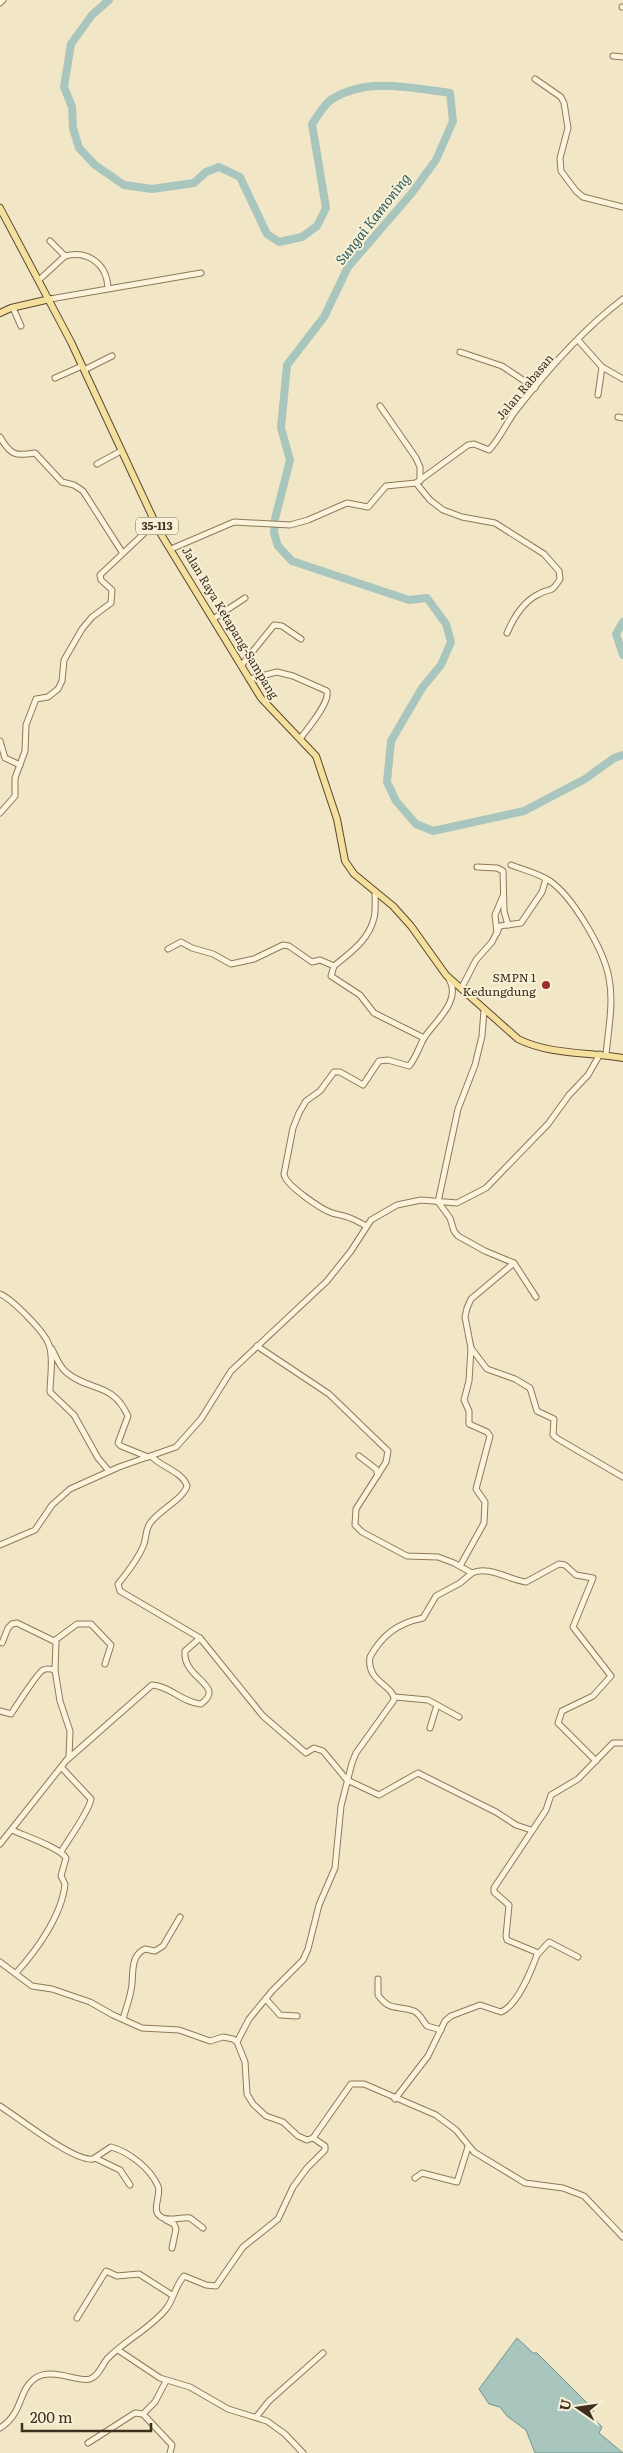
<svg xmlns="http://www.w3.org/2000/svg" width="623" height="2453" viewBox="0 0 623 2453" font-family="Literata,serif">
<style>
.water{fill:#a8c5be;stroke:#6e948d}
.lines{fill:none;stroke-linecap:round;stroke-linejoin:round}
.river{stroke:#a8c5be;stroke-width:8}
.minor-casing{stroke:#8e795a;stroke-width:7}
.major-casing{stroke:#5c462f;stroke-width:8}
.minor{stroke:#fbf3db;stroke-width:5}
.major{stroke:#f5df9d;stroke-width:6}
.poi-dot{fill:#a12d27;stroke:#f8f0d7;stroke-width:2}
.labels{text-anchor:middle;stroke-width:4;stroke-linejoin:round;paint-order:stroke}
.shield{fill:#f8f0d7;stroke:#766a56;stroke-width:1}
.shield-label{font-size:11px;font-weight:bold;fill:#3e301f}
.street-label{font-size:12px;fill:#3e301f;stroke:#f8f0d7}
.poi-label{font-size:12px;fill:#3e301f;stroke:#f8f0d7;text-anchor:end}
.water-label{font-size:14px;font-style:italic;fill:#2e5e5e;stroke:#f8f0d7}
</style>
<rect width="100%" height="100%" fill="#f1e7c7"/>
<!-- water -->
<path class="water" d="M517,2338L533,2353H537L594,2410L591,2415L602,2427L599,2433L623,2453H535L526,2430L507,2416L500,2407L489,2404L479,2389Z"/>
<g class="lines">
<!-- river -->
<g class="river">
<path d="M109,0L92,15L71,44L64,87L72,107L73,128L79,148L95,165L124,185L152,189L194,183L206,172L219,167L240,177L267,234L279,242L302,237L317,226L326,208L312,124C318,116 324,104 332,99C368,77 411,88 450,93L453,121L436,160L411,194L348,267L324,317L287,365L281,428L290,460L275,519L274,533L278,546L292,561L409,600L427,598L446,624L451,642L441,665L422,688L391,741L387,782L396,801L416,824L433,831L524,811L585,779L614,758L623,755"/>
<path d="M623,622L616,634L623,655"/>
</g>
<defs>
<g id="minor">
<path d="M0,3L3,0"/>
<path d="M622,7H623"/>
<path d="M613,56L623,57"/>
<path d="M535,79L561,97L564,103L568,128L560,158L561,171L576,191L583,197L623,207"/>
<path d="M50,241L65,256"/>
<path d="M40,279L65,256C88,250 107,264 108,288"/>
<path d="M50,299L201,273"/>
<path d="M13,308L21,326"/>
<path d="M578,340L602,367L623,379"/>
<path d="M460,352L502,366L535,388"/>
<path d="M84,370L112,356"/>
<path d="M55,378L82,366"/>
<path d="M598,395L602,367"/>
<path d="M380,406L416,458L420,467V481"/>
<path d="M618,417L623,418"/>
<path d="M0,437C11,456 16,456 35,453L62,482L74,485L83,491L122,552"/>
<path d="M97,464L121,451"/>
<path d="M416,483L430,500L443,510L462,517L495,523L544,554L559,571L560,579C550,595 551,587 539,594C524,601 513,619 507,633"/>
<path d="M171,549L234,522L290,525L308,520L347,503L368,507L386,486L416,483L468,445L474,444L489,450C500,439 507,421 517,409C548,369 583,329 623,299"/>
<path d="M213,619L245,598"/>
<path d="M241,666L274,625L282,626L301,639"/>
<path d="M249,679L277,672L293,676L327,691C330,703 307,729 300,739"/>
<path d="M0,741L5,758L20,765"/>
<path d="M0,813L15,796V778L25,751L26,725L36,699L48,697L58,689L62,681L64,660L82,629L92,617L111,603L112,590L101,580L100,575L155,523"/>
<path d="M511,865C524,870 538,873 550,881C573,897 604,950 609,978C614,1003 608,1031 606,1055"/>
<path d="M477,867L497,868L503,871L504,911L508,925"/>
<path d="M497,933L495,915L503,896"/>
<path d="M168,949L181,942L192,948L213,954L231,964L254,959L283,945L289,946L312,962L320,960L334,966C350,953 369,940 374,918C376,910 375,900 375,891"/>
<path d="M334,966L331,976L360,995L374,1013L424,1038"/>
<path d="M461,989L476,960L492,942L500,926L521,923L542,892L546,879"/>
<path d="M438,1202L458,1109L475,1065L482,1036L484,1010"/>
<path d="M439,1203L450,1218L454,1231L458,1236L485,1251L514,1263L536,1297"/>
<path d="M366,1226C351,1217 347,1217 332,1213C321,1209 285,1185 284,1174L293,1128L299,1113L306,1101L320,1091L334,1072H340L363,1085L379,1061L388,1060L409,1066C416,1058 419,1047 424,1038C435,1021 462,1001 449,979"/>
<path d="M0,1294C12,1299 45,1332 49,1345C54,1358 50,1378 50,1392L74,1415L98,1458L109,1471"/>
<path d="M257,1346L329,1394L388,1451L386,1462L356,1509L355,1525L362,1532L407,1556L438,1557L454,1563L472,1573C487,1565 510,1580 526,1582L559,1564L565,1565L576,1575L593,1578L573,1627L611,1676L593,1696L562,1711L558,1723L596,1761"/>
<path d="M471,1348L487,1369L515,1379L530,1388L537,1411L554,1419L553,1435L558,1439L623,1477"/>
<path d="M52,1349C56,1357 59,1366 66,1372C89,1392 112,1381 128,1416L118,1443L121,1446L148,1457"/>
<path d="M151,1456C161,1467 183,1472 187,1486C183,1499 161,1509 151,1522C145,1529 147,1535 144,1544C139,1558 127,1573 118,1584L120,1591L200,1638L263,1716L306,1753L314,1748L323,1751L347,1780L379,1795L418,1773L496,1812L516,1825L531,1830"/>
<path d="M359,1456L376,1469L378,1475"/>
<path d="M0,1545L35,1530L52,1505L70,1489L119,1467L176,1447L201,1419L231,1371L327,1281L351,1251L371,1220L397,1205L421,1200L457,1203L486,1188L548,1124L569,1095L588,1075L600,1054"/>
<path d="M460,1566L484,1523L485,1502L476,1489L490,1436L487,1432L469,1424V1411L464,1400L469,1381L471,1348L465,1317L467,1308L471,1299L514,1263"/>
<path d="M54,1641L77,1624H91L111,1645L105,1664"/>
<path d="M395,1697L428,1700L459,1717"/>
<path d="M0,1711L11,1714C15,1708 38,1672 43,1670C46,1668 51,1669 55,1670"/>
<path d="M430,1728L437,1705"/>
<path d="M68,1759L152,1685C170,1686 183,1703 201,1704C227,1685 182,1679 185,1651L200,1638"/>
<path d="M12,1830C25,1836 61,1848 66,1858L61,1876L65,1884C62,1915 37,1950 16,1973"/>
<path d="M0,1844L69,1757L70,1731L60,1701L55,1670L56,1642L17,1623L12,1624L8,1628L2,1643"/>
<path d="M61,1852C68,1840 90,1810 91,1799L62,1768"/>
<path d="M537,1955L549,1942L578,1957"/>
<path d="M0,1962L32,1986L52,1989L90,2002L113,2015L142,2028L179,2030L210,2041L223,2037L233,2039L237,2042L245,2062L247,2094L253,2104L266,2116L283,2122L298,2136L307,2140L313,2138L351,2084H364L436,2115L456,2130L474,2152L525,2183L563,2188L584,2196L623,2237"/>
<path d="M378,1979V1995C390,2012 398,2005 414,2011C420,2014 423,2021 427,2026L441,2030"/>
<path d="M266,1999L280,2015L297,2016"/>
<path d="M123,2019C126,2008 131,1996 132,1984C133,1972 131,1955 145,1949L155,1951L163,1946L180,1917"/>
<path d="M237,2042L249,2019L272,1991L303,1960L308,1949L319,1905L335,1868L341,1806L352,1763L356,1753L394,1700C394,1685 366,1682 370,1657C382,1635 398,1623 423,1618L436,1596L460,1583L472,1573"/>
<path d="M395,2099L428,2056L445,2021L451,2016L480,2005L501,2012C518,2005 531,1971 537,1955L536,1952L507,1940L506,1936L509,1905L494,1892V1888L546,1810L551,1795L578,1779L613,1743H623"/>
<path d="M0,2106C19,2118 74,2162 93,2159L111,2147C129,2152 150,2168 158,2186C162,2196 149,2212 163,2218C171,2221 181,2217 190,2218L203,2228"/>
<path d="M95,2158L120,2170L130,2185"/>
<path d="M415,2178L422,2173L457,2182L468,2147"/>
<path d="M166,2220L174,2224L176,2229L172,2248"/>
<path d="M77,2318L106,2271L117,2276L139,2274L172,2295"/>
<path d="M118,2350L160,2378L190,2387L228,2409L267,2421L285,2434L303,2453"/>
<path d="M166,2381L155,2402L143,2414L172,2445L170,2453"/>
<path d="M257,2416L269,2401L323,2353"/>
<path d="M0,2428C23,2414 18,2391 34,2379C51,2366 78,2383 90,2379C99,2376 102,2365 107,2359C125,2340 150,2329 166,2309C174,2299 175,2286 184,2276L206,2285L216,2286L243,2247L278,2219L293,2187L307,2168L325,2150V2146L313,2138"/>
<path d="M88,2443L135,2413L143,2414"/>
</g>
<g id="major">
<path d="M0,208L71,342L159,531L261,698L316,756L337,819L345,861L354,874L393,906L411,926L446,975L518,1039C550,1055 588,1052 623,1058"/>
<path d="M0,313L11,308L50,299"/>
</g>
</defs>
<!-- minor casing -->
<use href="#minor" class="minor-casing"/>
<!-- major casing -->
<use href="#major" class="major-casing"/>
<!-- minor -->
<use href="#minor" class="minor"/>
<!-- major -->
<use href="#major" class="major"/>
</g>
<!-- markers -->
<circle class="poi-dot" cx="546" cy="985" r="5"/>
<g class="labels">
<!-- shield labels -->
<rect class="shield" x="136" y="517.5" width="42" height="17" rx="4"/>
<g class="shield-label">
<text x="157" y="530">35-113</text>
</g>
<!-- street labels -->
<g class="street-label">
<text transform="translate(525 387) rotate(-50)" y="4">Jalan Rabasan</text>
<text transform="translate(230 623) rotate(59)" y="4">Jalan Raya Ketapang-Sampang</text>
</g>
<!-- poi labels -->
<g class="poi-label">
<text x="536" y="982">SMPN 1<tspan x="536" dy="14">Kedungdung</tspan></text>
</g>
<!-- water labels -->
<g class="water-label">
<text transform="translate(373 219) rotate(-52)" y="5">Sungai Kamoning</text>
</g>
</g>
<!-- north arrow -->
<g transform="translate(578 2408) rotate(283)" stroke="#f8f0d7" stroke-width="4" paint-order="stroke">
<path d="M0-4L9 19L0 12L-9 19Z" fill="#3e301f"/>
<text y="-8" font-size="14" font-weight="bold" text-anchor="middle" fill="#3e301f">U</text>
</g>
<!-- scale -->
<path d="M22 2423v8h129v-8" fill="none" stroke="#3e301f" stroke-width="2.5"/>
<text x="30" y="2423" font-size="15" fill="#3e301f" stroke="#f8f0d7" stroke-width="4" paint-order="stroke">200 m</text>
</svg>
